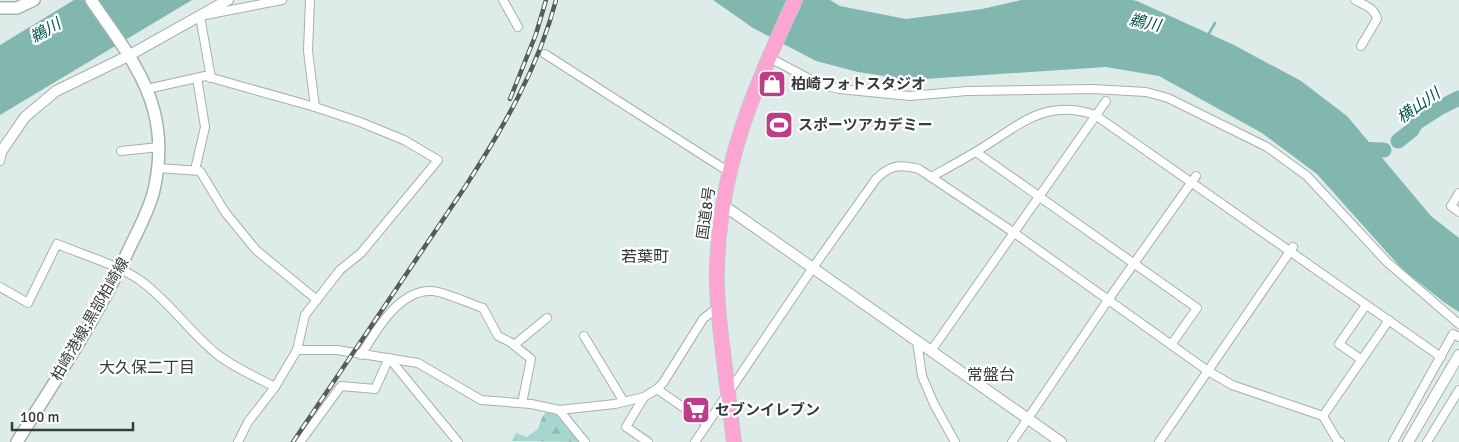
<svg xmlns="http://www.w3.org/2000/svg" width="1459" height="442" viewBox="0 0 1459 442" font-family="Signika,'Noto Sans JP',sans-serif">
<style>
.forest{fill:url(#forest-firs)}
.water{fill:#81b7af}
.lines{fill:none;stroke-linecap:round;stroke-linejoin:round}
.stream{stroke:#81b7af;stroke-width:2.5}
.river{stroke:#81b7af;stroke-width:15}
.minor-casing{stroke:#a4b1af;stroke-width:10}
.tertiary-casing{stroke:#a4b1af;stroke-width:12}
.secondary-casing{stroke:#a4b1af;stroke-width:14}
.trunk-casing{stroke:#c7c8c8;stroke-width:16}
.minor{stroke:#fff;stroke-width:8}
.tertiary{stroke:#fff;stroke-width:10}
.secondary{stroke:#fff;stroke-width:11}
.trunk{stroke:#fca4d2;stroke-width:14}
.rail-casing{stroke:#555c5b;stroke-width:4.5}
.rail{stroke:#fff;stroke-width:2.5;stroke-dasharray:8;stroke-linecap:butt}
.labels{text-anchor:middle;stroke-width:4.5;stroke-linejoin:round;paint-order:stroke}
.poi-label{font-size:15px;font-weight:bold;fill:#363c3b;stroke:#fff;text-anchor:start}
.street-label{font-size:15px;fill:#363c3b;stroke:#fff}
.water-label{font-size:16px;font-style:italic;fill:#01544c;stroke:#fff}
.neighbourhood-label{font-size:16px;fill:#363c3b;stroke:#fff}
</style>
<defs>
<pattern id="forest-firs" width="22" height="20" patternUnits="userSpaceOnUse" patternTransform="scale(1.25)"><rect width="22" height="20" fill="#a6d7cf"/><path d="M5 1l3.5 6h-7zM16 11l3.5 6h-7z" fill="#90b9b3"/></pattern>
</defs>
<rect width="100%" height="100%" fill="#deece9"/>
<!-- forest -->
<path class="forest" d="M546,411L559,416L587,442L512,441L516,433L527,437L538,429L541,420Z"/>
<!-- water -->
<g class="water">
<path d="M74,0H192L0,115V45Z"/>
<path d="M713,0H830L840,6L906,19L982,9L1021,0H1132L1137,1L1234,45L1301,81L1347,116L1431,216L1459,238V312L1445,303L1402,269L1317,174L1262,133L1159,76L1106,67L910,80L858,72L816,61L753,28Z"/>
</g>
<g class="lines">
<!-- stream -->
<path class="stream" d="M1208,35L1215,23"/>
<!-- river -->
<g class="river">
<path d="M1398,141L1412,130L1416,123L1441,107L1459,98"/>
<path d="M1356,149L1384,150"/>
</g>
<defs>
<g id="minor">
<path d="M310,0L308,51L315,107"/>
<path d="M503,0L518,27"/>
<path d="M1355,0C1364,5 1375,8 1377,19L1361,46"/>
<path d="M545,54L729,172"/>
<path d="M768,57L819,84L839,89L910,96L967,91L1092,89L1146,92L1168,98L1267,147L1307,176L1387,262L1459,324"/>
<path d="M211,78L200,16L282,0"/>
<path d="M147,89L205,76L315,107L360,122L404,140L438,160L361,253L340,270L305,315L297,350L275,387L248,422L238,442"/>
<path d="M121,151L159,147"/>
<path d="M976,152L1197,308L1171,345"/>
<path d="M0,161L3,149"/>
<path d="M158,168L200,171L225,212L256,250L317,300"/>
<path d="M195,170L205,127L197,78"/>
<path d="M931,177C949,167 968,157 985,146C1023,122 1047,99 1095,115L1441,357"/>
<path d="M1459,193L1451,206L1459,212"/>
<path d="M0,287L28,303L57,244C81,254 121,266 141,281C170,302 190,333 218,355C235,368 256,377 275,387"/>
<path d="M584,336L624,402"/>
<path d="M917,341L922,376L934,404L955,442"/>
<path d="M514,345L547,318"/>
<path d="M297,350H337L418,363L481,400L531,404L559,410L615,404L644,397L657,389L663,383L703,319L718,307"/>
<path d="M931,351L1106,101"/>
<path d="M361,355C376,331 399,289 432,291C442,291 471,304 483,308L498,336L510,342L531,359L522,403"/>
<path d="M389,358L458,442"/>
<path d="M1362,360L1339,344L1366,305"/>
<path d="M657,389L707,424"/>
<path d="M644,397L626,427L648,442"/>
<path d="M559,410L585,442"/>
<path d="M1323,416L1389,320"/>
<path d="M300,442L341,386L375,389L389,358"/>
<path d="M695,442L812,269L876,179C890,165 899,164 919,169L1013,232L1208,371L1232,385L1323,416L1337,440L1340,442"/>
<path d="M1012,442L1108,300L1196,176"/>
<path d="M1159,442L1293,247"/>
<path d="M1393,442L1453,334L1459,337"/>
<path d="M1427,442L1459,390"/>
</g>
<g id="tertiary">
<path d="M3,149L25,117L56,91L128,56L228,0"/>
<path d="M723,205L1061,442"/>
<path d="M1408,442L1459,355"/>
</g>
<g id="secondary">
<path d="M0,8H17L34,0"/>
<path d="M17,442C56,379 98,317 129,249C138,230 149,211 154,190C160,164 161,138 154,111C144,71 114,34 91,0"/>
</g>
<path id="trunk" d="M734,442C730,409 726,377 722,344C719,319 716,293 717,268C720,167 753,90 795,0"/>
</defs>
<!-- minor casing -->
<use href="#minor" class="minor-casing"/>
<!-- tertiary casing -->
<use href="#tertiary" class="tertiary-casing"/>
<!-- secondary casing -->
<use href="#secondary" class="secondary-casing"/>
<!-- trunk casing -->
<use href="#trunk" class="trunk-casing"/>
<!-- minor -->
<use href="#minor" class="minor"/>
<!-- tertiary -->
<use href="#tertiary" class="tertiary"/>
<!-- secondary -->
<use href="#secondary" class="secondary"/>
<!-- trunk -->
<use href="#trunk" class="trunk"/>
<defs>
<g id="rail">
<path d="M510,99L536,34L546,0"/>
<path d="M293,442L465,187C503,128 538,69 556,0"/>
</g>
</defs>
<!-- rail casing -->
<use href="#rail" class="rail-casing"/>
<!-- rail -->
<use href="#rail" class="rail"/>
</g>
<!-- icons -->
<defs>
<symbol id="shop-square" viewBox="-11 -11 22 22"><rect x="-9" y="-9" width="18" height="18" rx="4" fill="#be3d88" stroke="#fff"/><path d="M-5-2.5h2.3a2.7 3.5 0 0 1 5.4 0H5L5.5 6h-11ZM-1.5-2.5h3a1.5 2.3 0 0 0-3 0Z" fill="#fff"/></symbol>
<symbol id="stadium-square" viewBox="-11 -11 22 22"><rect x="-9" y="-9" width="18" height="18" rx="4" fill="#be3d88" stroke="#fff"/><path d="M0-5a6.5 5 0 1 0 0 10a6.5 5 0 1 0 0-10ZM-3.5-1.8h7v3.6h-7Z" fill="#fff"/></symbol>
<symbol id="supermarket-square" viewBox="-11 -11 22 22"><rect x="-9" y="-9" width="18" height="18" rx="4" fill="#be3d88" stroke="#fff"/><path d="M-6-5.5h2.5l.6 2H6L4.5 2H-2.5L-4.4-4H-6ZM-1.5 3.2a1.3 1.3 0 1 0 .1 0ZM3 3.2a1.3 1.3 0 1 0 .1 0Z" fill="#fff"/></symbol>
</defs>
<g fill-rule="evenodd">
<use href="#shop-square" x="756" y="68" width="32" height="32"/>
<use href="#stadium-square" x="763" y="109" width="32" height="32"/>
<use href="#supermarket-square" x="680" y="394" width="32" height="32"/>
</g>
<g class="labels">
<!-- poi labels -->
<g class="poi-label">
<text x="791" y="89">柏崎フォトスタジオ</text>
<text x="798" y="130">スポーツアカデミー</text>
<text x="715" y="415">セブンイレブン</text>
</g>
<!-- street labels -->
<g class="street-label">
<text transform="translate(706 213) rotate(-82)" y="5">国道8号</text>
<text transform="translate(90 319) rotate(-60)" y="5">柏崎港線;黒部柏崎線</text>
</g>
<!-- water labels -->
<g class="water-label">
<text transform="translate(1145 22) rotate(11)" y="6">鵜川</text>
<text transform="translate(45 30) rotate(-30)" y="6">鵜川</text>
<text transform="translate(1418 105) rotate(-35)" y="6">横山川</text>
</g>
<!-- neighbourhood labels -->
<g class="neighbourhood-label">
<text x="645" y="262">若葉町</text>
<text x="147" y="373">大久保二丁目</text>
<text x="991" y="380">常盤台</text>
</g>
</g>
<!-- scale -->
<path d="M12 422v8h121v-8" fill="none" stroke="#363c3b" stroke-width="2.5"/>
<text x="20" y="422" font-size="15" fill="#363c3b" stroke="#ffffff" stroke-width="4" paint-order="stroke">100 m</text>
</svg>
